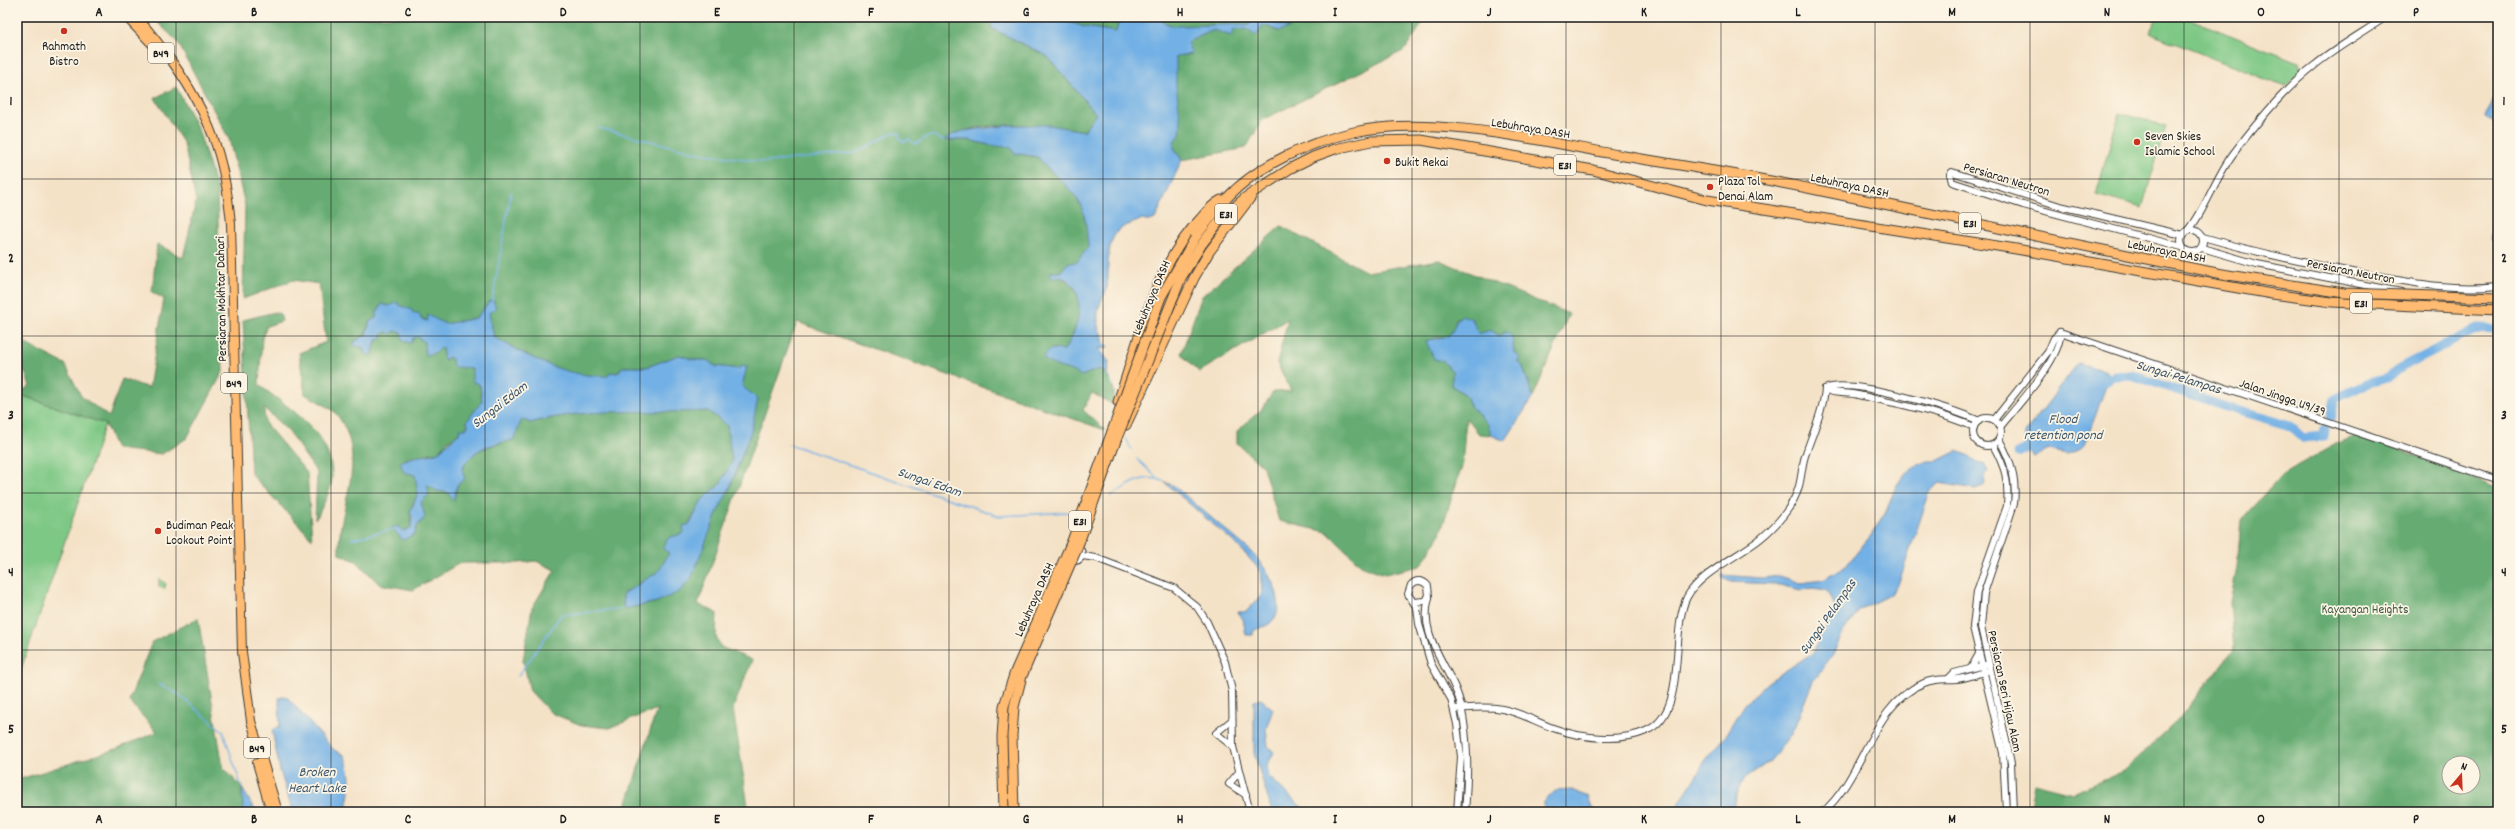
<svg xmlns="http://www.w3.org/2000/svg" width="2515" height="829" viewBox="0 0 2515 829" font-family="Dekko,sans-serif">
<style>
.green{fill:#7ec885;stroke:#4d7250}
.forest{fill:#66ac72;stroke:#416447;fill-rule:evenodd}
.water{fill:#72b0e5;stroke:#476680}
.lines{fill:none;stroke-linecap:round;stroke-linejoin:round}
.stream{stroke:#72b0e5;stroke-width:1.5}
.river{stroke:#72b0e5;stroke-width:9}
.minor-casing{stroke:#3c3a36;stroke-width:8}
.major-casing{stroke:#3c3a36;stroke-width:10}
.highway-casing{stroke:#3c3a36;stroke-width:11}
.minor{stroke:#fff;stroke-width:6}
.major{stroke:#febb71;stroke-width:8}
.highway{stroke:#febb71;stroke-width:9}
.highway-bridge-casing{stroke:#3c3a36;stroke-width:11;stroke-linecap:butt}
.highway-bridge{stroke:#febb71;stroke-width:9}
.grid{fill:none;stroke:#1c1c1c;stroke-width:1;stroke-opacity:0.55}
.poi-dot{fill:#c8321e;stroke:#fcf5e5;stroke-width:1.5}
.labels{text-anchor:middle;stroke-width:3.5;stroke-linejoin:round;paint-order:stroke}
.shield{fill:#fcf5e5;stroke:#5f5d58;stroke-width:1}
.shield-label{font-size:12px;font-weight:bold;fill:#1c1c1c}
.poi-label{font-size:13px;fill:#1c1c1c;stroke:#fcf5e5;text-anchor:start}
.street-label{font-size:13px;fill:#1c1c1c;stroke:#fcf5e5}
.park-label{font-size:13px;fill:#3e5841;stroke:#fcf5e5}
.water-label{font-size:14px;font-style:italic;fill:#3e576c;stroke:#fcf5e5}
.neatline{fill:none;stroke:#1c1c1c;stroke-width:1.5}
.grid-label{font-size:13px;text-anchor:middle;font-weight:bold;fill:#1c1c1c}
</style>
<rect width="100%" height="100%" fill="#fcf5e5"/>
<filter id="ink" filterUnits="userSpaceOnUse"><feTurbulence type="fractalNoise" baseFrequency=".025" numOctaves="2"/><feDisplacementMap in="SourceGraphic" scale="8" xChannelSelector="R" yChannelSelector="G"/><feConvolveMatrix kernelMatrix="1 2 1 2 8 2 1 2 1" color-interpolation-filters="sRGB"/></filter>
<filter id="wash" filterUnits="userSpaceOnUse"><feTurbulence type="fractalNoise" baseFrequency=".012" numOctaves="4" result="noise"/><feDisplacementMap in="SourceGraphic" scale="16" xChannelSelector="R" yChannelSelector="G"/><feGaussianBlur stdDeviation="0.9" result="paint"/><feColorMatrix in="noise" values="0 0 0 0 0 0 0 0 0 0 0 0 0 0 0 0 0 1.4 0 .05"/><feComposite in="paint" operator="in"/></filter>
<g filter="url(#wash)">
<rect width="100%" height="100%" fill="#f4e2c7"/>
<!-- green -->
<g class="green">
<path d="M2155,17H2185L2298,62L2301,71L2285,87L2149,33L2157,18Z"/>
<path d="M2119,113L2166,126L2142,208L2096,195Z"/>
<path d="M17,394L105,424L17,681Z"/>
<path d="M159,578L166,584L164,589L159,587Z"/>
</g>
<!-- forest -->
<g class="forest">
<path d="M152,17H972L976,20L979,17H993L991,28L1047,56L1096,114L1084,131C1049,125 974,118 945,140H968L994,146L1011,147L1014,153L1038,157C1050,175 1073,187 1081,206C1086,218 1087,234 1088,247L1077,262L1068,263L1060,272H1051C1062,278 1074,283 1079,296C1084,312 1073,338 1064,350V369L1073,370L1081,376L1099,369C1110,376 1118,391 1112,404L1092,393L1083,410L1105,430L797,322L698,604L717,613L716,637L721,647L752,660L733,709L748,806L750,812H624L657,709L609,728L581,725L551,713L530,691L523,660L532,608L555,570L536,561L518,563H460L413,590L379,584L356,561L339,554C337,505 370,462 338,416C332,407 314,400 305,394L299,353L326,342L319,284L293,280L243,299L245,205L229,139L177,41ZM493,300L488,313L494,337C518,351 599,398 622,367H647L679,355L695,360H707L715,366L739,369L747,367L742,386L751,431L729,490L657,602L624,609L623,594L659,571L684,533L702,500L720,484L732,462L727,425L708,411C680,412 652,409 625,410C593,411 561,415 530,423L522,419L513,440C469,450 463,455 454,500L447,492L437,491L427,484L421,502L425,517L403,540V531L411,528L410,511L418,493L415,474L408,457L439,452L448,441L468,426L467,421L482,401L480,385L472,368L449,357L445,360L442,347L424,342L418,337L413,338L412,342L402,332C382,329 376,338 372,355L354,342L365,335L370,321L399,305L427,321L428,316L445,324L476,318L489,302Z"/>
<path d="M1052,17H1120L1116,32L1085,27Z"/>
<path d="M1160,17H1421L1424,21L1405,50L1262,120L1246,148L1182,160L1174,148L1176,56L1191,54L1187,42L1214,30L1231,36L1234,30L1264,25L1278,31L1289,28L1258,18L1248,24L1173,26L1163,22Z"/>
<path d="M176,87L198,129L217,190L223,372L187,438L162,454L116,449L105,424L18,394L30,386L17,351V323L26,344L65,364L81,396L109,417L122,379L149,388L164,299L152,292L157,244L183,258L196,201L184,144L155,98Z"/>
<path d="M1281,226L1367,272L1439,260L1569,314L1533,397L1522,365L1516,361L1521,359L1514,353L1506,332L1499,336C1487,325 1488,334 1478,333L1472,319L1457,318L1453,330L1447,337L1434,338V359L1443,361L1453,372L1452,386L1466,395L1470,406L1488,424L1491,435L1479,434L1466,418L1462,466L1439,537L1420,566L1385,574L1362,566L1327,532L1279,521L1263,467L1237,443V431L1262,409L1273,392L1291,391L1277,363L1288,319L1199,372L1181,354L1202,296Z"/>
<path d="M275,312L280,314L282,321L267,326L262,338L259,385C290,409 333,433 332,478C332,490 322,505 318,516L315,519L317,473L289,432L264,408L265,423L307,473L312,539L251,474L243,320Z"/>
<path d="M2361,434L2498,488V812H2029L2034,783L2073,793L2124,771L2177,721L2234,650L2230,601L2237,568L2241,520L2282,474L2336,444ZM2449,763H2473V787H2449Z"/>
<path d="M198,618L223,767L242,788L243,812H17V780L116,749L157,732L129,701L152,642Z"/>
</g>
<!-- water -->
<g class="water">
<path d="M993,17H1052L1085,27L1116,32L1120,17H1160L1163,22L1173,26L1248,24L1258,18L1290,28L1279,31L1264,25L1256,36L1246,29L1234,30L1231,36L1214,30L1187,42L1192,54L1176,56V85L1181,124L1180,135L1175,140L1174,148L1182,160L1155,219L1150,221L1142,219C1134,224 1122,225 1116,233C1105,249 1110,269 1107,287C1106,294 1101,300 1099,307C1097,314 1098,324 1099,332L1102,333L1104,344L1108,346L1106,349L1099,348L1109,362L1107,374L1099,369L1081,376C1069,367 1054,369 1043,358L1050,349L1064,350C1079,332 1091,282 1057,276L1053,279L1050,272H1060L1068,263L1077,262L1088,247C1087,234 1086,218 1081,206C1073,187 1050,174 1038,157L1014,153L1010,147L994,146L968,140H944L951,135L963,131L1010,125H1049L1084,131L1096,114L1047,56L991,28Z"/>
<path d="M2498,94V123L2485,116L2494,96Z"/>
<path d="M2498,213V247L2490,239Z"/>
<path d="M493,300L496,308L489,313L494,337C531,358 564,377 608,376L610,372L618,373L622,367H647L679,355L695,360H707L715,366L739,369L740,366L747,367L742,386L758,399L751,431L729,490L718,511L691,579L679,592L657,602L624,609L623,594L659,571L669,553L663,549L668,538L684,533L683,526L690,524L702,500L720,484L732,462L727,425L708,411C647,414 591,406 530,423L522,419L513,440C488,446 476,446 462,469L465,479L457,485L454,500L447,492L437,491L427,485L429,494L421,502L425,517L417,526L415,534L403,540L392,528L397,526L403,531L411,528L412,517L410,512L418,493L415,475L404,472L400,463C413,453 429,458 440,451C447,445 451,439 459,434L460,429H466L468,426L467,421L482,401L480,385L472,381V368L453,367L452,359L449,357L444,360L442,347L436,353L425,355L424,342L418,337L413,338L411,343L403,341L401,332L394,331L391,334L386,332L382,334V339L376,340L372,355H366L362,347L354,346V342L366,335L370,321L376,318L377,312L382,304L389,306L398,302L399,305L412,310L413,313H419L421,319L427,321L428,315L445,324L476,318L489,302Z"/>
<path d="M1462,315L1472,319L1478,333C1489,333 1487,326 1499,336L1506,332L1512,336L1514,353L1521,359L1517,361L1522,365L1533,397L1505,441L1491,435L1488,424L1470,406L1466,395L1451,385L1453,372L1443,361L1434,359L1426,341C1433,338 1442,340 1448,336C1455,330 1454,320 1462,315Z"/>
<path d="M2078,363L2107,371L2110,376L2084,445L2079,450L2066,454L2048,450L2034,457L2025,444V433Z"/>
<path d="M1957,451L1968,455L1980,464H1984L1988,471L1984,475L1985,482L1983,486L1975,489L1940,483L1930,491L1899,582L1891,594L1859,610L1843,632L1833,654L1813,681L1791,735L1770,761L1745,778L1739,788L1732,812H1674L1705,761L1725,737L1745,704L1768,682L1814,652C1820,627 1847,615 1826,590L1813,588L1801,590L1775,584L1731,582L1722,578V575L1762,578L1780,576L1801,583L1823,580L1846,566L1872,534L1887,509L1896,486L1904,475L1916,466L1928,461H1937Z"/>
<path d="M1163,481L1174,486L1253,553C1255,558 1260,561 1263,566C1279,589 1291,622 1254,630L1253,635H1246L1243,619L1238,612H1246L1260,597L1262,592L1260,570L1237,545Z"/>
<path d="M286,696L334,750L344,755C353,774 350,789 346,809L349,812H293L280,771L272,730L280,726L279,698Z"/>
<path d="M1261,699L1273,709L1266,729L1268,746L1274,752L1267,766L1269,777L1307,812H1272L1254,753V701Z"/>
<path d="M242,788L256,812H243Z"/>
<path d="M1572,790L1588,797L1594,812H1544V802L1555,791Z"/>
</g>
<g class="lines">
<!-- stream -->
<g class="stream">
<path d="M599,128L699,153L766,162L855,153L894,132L899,133L901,140L904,142L909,139L915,144C921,142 927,134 934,136C938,138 940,140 944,140"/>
<path d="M492,302L511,192"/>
<path d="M1107,374L1113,386"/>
<path d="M1126,439L1131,449"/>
<path d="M789,444L999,516L1068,512"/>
<path d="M1137,459L1157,478"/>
<path d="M1111,496C1128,486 1143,472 1163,481"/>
<path d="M351,539L394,529"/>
<path d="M518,676L561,615L625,608"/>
<path d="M158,684L178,694L223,731L242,788"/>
</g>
<!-- river -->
<g class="river">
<path d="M2101,385L2114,376L2132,375L2223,406L2290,426L2303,438L2323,436L2324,429"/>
<path d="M2331,417L2335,399L2366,384L2387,378L2405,365L2477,329L2498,330"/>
<path d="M2018,453L2037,444"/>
</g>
</g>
</g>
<g filter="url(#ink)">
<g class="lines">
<defs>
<g id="minor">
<circle cx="2192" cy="241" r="11"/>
<path d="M2189,230C2207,207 2215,178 2233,154C2255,125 2286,87 2315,65C2337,47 2362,33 2386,17"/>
<path d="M2203,237C2258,253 2313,265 2369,275C2413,283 2453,291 2498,286"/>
<path d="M2182,247L2023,205L1952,182L1950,174L1952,172L2060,206L2183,235"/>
<path d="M2202,248L2257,264L2401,292"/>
<path d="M2060,332L2498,480"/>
<path d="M1825,389C1848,377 1953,408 1979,421"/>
<path d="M1825,389C1836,395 1846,392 1858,395C1897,404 1937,411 1974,427"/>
<circle cx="1987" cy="432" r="14"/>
<path d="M1994,420L2048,352L2054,338L2060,332"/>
<path d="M2000,427C2016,407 2063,357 2060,332"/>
<path d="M1999,439C2011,461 2017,479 2014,504L1984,593L1981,627L2011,763L2013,812"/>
<path d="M1993,445C2005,467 2009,480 2007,506L1977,591L1973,627L2003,753L2006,812"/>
<circle cx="1075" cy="554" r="7"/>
<path d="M1082,556L1096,558L1174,588L1197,607L1207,622L1225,662L1232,691L1233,747L1250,812"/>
<path d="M1429,598C1417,639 1453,668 1461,706C1469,742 1468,775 1465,812"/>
<path d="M1414,602L1424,601L1429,596L1428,586C1423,580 1416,579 1411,585L1408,594L1417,608L1419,624L1431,664L1451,699L1457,724L1461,757L1457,812"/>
<path d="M1971,668L1979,654"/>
<path d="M1949,678L1954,673L1985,665"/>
<path d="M1454,709C1470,708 1486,706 1502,709C1520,712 1536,722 1553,728C1580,738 1619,743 1646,731C1689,713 1669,633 1687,597C1700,573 1739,556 1760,539C1776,526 1794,506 1799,486C1802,475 1802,463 1806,453C1813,432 1823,411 1825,389"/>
<path d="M1232,720L1216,733L1233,747"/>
<path d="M1239,772L1229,784L1246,795"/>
<path d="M1823,812C1866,774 1870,706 1924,683C1936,678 1946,680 1957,679C1967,678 1978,674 1987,671"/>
</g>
<g id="major">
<path d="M126,17L152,44"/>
<path d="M136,17C149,29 160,46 171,60C210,115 225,157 231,224L242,652L251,721L278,812"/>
<path d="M257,763L271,812"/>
</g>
<g id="highway">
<path d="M1195,238C1205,225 1215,211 1226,199C1257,165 1310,142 1354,132C1433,114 1544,142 1624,156C1690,167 1757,177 1822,191C1957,219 2092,249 2228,275"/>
<path d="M1202,244L1222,218L1246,197L1291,168L1313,157L1335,149L1371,141L1421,140L1593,170L1707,200L2016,249L2272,294L2332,302L2498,310"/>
<path d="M1118,402C1140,338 1153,268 1201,218C1207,211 1213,204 1221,200"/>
<path d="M1126,425L1194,278L1209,252L1251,197"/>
</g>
</defs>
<!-- minor casing -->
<use href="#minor" class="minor-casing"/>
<!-- major casing -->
<use href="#major" class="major-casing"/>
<!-- highway casing -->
<use href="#highway" class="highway-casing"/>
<!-- minor -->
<use href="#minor" class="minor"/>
<!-- major -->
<use href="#major" class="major"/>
<!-- highway -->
<use href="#highway" class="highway"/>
<defs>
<g id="highway-bridge">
<path d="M2228,275L2344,293L2498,298"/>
<path d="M1004,812L1002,737L1004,706L1015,672L1072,541L1161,297L1195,238"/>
<path d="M1014,812L1012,736L1014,707L1022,676L1076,551L1117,438L1181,278L1202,244"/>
</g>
</defs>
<!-- highway-bridge casing -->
<use href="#highway-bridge" class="highway-bridge-casing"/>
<!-- highway-bridge -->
<use href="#highway-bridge" class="highway-bridge"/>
</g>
</g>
<!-- grid -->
<path class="grid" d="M176,17V812M331,17V812M485,17V812M640,17V812M794,17V812M949,17V812M1103,17V812M1258,17V812M1412,17V812M1566,17V812M1721,17V812M1875,17V812M2030,17V812M2184,17V812M2339,17V812M17,179H2498M17,336H2498M17,493H2498M17,650H2498"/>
<!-- markers -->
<g class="poi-dot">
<circle cx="64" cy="31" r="4"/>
<circle cx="2137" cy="142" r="4"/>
<circle cx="1387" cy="161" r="4"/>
<circle cx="1710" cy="187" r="4"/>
<circle cx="158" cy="531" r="4"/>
</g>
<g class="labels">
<!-- shield labels -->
<g class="shield">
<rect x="148" y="43" width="26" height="20" rx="3"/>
<rect x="1554" y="155" width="22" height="20" rx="3"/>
<rect x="1215" y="204" width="22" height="20" rx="3"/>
<rect x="1959" y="213" width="22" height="20" rx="3"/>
<rect x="2350" y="293" width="22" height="20" rx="3"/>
<rect x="221" y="373" width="26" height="20" rx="3"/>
<rect x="1069" y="511" width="22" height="20" rx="3"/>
<rect x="244" y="738" width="26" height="20" rx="3"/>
</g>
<g class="shield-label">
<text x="161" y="57">B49</text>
<text x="1565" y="169">E31</text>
<text x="1226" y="218">E31</text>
<text x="1970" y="227">E31</text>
<text x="2361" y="307">E31</text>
<text x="234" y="387">B49</text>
<text x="1080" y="525">E31</text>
<text x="257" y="752">B49</text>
</g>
<!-- poi labels -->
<g class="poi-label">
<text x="64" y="50" text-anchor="middle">Rahmath<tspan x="64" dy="15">Bistro</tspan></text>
<text x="2145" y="140">Seven Skies<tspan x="2145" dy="15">Islamic School</tspan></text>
<text x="1395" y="166">Bukit Rekai</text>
<text x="1718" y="185">Plaza Tol<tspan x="1718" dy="15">Denai Alam</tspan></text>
<text x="166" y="529">Budiman Peak<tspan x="166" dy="15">Lookout Point</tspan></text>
</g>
<!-- street labels -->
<g class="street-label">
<text transform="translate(1531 127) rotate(9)" y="5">Lebuhraya DASH</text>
<text transform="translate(2007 178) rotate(17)" y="5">Persiaran Neutron</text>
<text transform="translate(1850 184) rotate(12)" y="5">Lebuhraya DASH</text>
<text transform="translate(2167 250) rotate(11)" y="5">Lebuhraya DASH</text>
<text transform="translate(2351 270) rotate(11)" y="5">Persiaran Neutron</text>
<text transform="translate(1150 297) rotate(-67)" y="5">Lebuhraya DASH</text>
<text transform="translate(220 299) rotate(-91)" y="5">Persiaran Mokhtar Dahari</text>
<text transform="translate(2283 396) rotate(19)" y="5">Jalan Jingga U9/39</text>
<text transform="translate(1033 599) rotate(-66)" y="5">Lebuhraya DASH</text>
<text transform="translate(2006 691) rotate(78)" y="5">Persiaran Seri Hijau Alam</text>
</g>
<!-- park labels -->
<g class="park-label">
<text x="2365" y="613">Kayangan Heights</text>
</g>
<!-- water labels -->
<g class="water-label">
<text transform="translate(2179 376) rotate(17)" y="5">Sungai Pelampas</text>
<text transform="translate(499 404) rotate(-38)" y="5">Sungai Edam</text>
<text x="2063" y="423">Flood<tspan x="2063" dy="16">retention pond</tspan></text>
<text transform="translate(930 481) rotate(19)" y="5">Sungai Edam</text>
<text transform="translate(1827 616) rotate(-55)" y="5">Sungai Pelampas</text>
<text x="317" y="776">Broken<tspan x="317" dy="16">Heart Lake</tspan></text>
</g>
</g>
<!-- margin -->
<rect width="2515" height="829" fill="none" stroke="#fcf5e5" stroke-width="44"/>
<!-- north arrow -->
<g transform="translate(2461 775) rotate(19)"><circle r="19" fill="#fcf5e5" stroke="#a29e95"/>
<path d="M0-3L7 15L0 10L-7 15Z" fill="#c8321e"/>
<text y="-6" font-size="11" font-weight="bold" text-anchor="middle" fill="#1c1c1c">N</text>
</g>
<rect x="22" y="22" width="2471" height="785" class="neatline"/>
<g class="grid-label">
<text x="99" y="16">A</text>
<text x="254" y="16">B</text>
<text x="408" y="16">C</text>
<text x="563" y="16">D</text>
<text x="717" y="16">E</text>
<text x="871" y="16">F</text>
<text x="1026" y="16">G</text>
<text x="1180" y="16">H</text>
<text x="1335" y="16">I</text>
<text x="1489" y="16">J</text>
<text x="1644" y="16">K</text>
<text x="1798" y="16">L</text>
<text x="1952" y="16">M</text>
<text x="2107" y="16">N</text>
<text x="2261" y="16">O</text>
<text x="2416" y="16">P</text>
<text x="11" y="105">1</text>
<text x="2504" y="105">1</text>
<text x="11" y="262">2</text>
<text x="2504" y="262">2</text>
<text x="11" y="419">3</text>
<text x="2504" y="419">3</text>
<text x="11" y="576">4</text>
<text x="2504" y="576">4</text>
<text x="11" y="733">5</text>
<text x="2504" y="733">5</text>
<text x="99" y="823">A</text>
<text x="254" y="823">B</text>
<text x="408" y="823">C</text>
<text x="563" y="823">D</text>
<text x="717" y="823">E</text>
<text x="871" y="823">F</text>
<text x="1026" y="823">G</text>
<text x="1180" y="823">H</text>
<text x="1335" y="823">I</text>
<text x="1489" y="823">J</text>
<text x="1644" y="823">K</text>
<text x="1798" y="823">L</text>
<text x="1952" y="823">M</text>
<text x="2107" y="823">N</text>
<text x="2261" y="823">O</text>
<text x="2416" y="823">P</text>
</g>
</svg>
